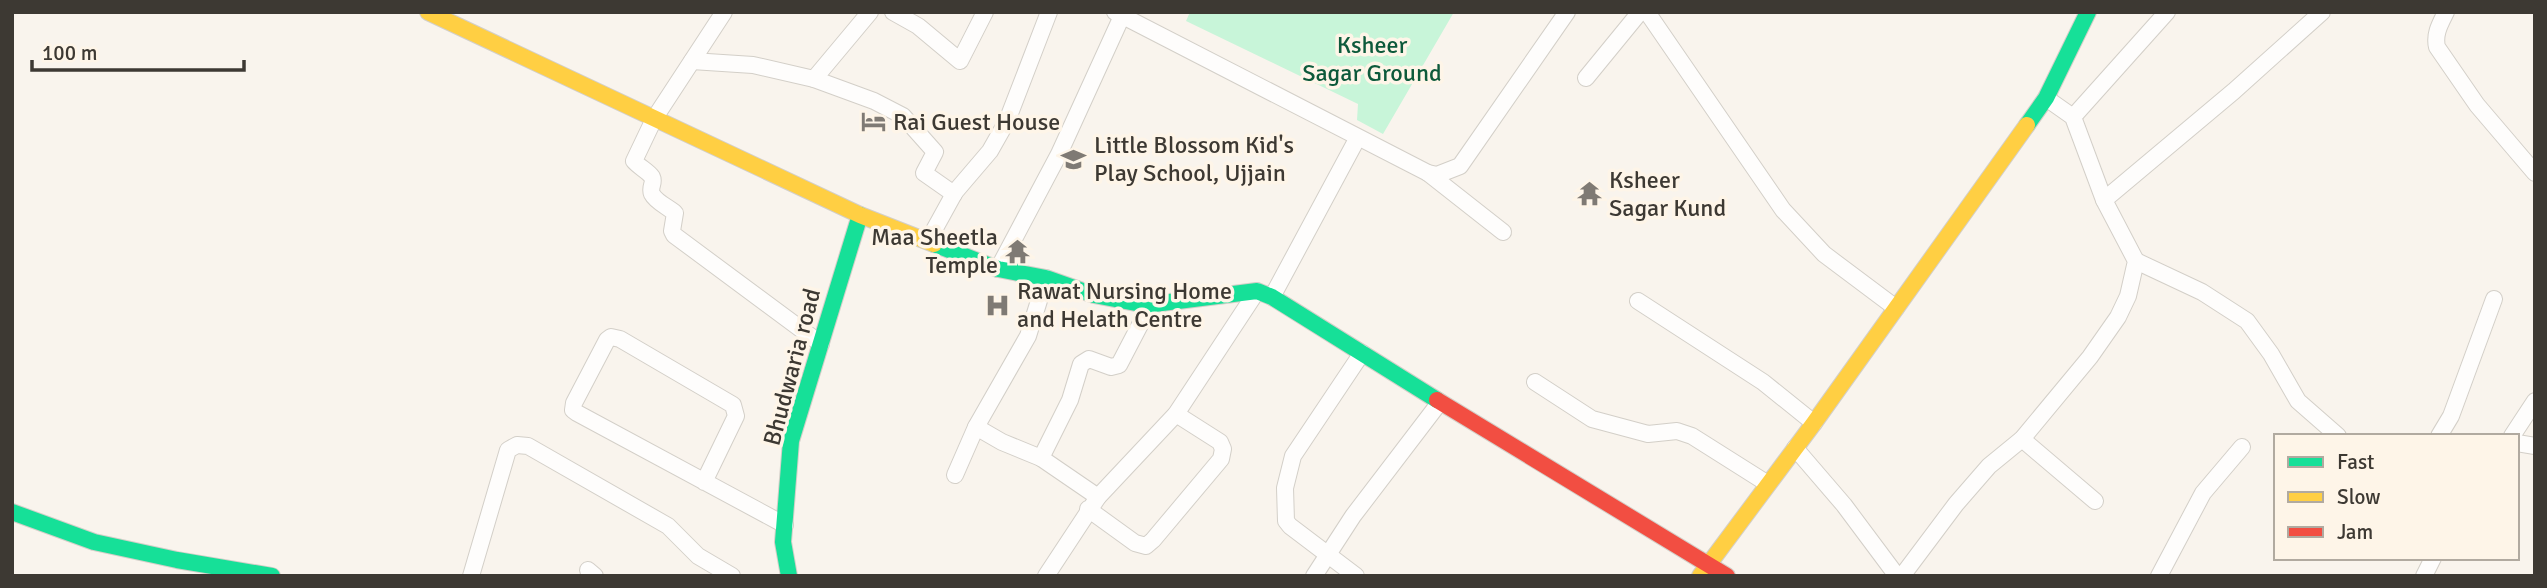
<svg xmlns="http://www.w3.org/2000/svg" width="2547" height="588" viewBox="0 0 2547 588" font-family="Signika,sans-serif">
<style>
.park{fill:#c8f5d9}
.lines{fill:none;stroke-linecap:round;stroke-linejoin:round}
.street-casing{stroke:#d3cfc8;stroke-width:18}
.fast-casing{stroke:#d3cfc8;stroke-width:18}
.slow-casing{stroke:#d3cfc8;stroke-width:18}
.jam-casing{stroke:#d3cfc8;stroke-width:18}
.street{stroke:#fefdfc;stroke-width:16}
.fast{stroke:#16e098;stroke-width:16}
.slow{stroke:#ffcf43;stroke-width:16}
.jam{stroke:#f24e42;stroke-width:16}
.labels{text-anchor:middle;stroke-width:7;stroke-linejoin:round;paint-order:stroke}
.park-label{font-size:24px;fill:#0d5a3b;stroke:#fef5e8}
.poi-label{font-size:24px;fill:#3d3933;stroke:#fef5e8;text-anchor:start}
.street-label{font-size:24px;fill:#3d3933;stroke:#fef5e8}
</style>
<rect width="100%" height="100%" fill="#f9f4ed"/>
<!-- park -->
<path class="park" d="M1190,12H1454L1383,134L1357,120L1358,104L1186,21Z"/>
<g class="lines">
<defs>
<g id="street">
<path d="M724,12L654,119L634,161C639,167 648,171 652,177C655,183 649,187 652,194C656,202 668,207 675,213L672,231L674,235L821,344"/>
<path d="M893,12L918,26L960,61L985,12"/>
<path d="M1115,12L1428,173L1437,175L1460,166L1567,12"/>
<path d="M1647,12L1783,210L1824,254L1896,308"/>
<path d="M2446,12C2440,24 2434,34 2437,47L2477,105L2535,173"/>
<path d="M692,61L753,65L814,79L870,12"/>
<path d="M1586,78L1640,12"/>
<path d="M814,79L874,101L903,116L935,152L924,173L954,194"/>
<path d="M2046,98L2073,117L2104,200"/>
<path d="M2073,117L2167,12"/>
<path d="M1428,173L1503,232"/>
<path d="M928,241L955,192L990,151L1007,121L1049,12"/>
<path d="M2136,261L2202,292L2247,321L2271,354L2298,401L2338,436"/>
<path d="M998,269L1059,154L1122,16"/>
<path d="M1046,278L1028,336L976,427L1002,442L1041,458L1098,497"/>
<path d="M1272,297L1357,139"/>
<path d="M1638,301L1763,382L1814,423"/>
<path d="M1535,382L1592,419L1648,434L1677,431L1692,436L1768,484"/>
<path d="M2439,436L2451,416L2494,299"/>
<path d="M2512,436L2535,401"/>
<path d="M2022,439L2095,501"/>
<path d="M2517,443L2535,446"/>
<path d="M1795,448L1844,505L1897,576"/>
<path d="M1041,458L1070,400L1081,364L1089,359L1111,367L1119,365L1143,319L1146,305"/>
<path d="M955,475L976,427"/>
<path d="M704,482L736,416L733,405L620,339L611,337L607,340L574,403L573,410L577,413L785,525"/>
<path d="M1088,509L1135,543L1146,546L1153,540L1221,459L1223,449L1220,442L1176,414"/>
<path d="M588,570L595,576"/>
<path d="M471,576L508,450L517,445L528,446L668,526L698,556L732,576"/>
<path d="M1046,576L1098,497L1176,414L1257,291"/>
<path d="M1314,576L1353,516L1440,402"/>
<path d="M1356,576L1290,526L1286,521L1285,488L1293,456L1362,353"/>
<path d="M1902,576L1956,504L1989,466L2022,439L2090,357L2118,317L2128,296L2136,261L2104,200L2234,91L2322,12"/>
<path d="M2159,576L2203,493L2242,447"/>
<path d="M2424,576L2433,558"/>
</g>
<g id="fast">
<path d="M2027,125L2046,98L2088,12"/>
<path d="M934,244L998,269L1046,278L1094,295L1146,305L1257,291L1272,297L1437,400"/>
<path d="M12,512L94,542L177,560L272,576"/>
<path d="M789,576L783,542L791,441L860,215"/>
</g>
<g id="slow">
<path d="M428,12L860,215L934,244"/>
<path d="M1700,576L1814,423L2027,125"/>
</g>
<path id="jam" d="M1437,400L1727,576"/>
</defs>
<!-- street casing -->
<use href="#street" class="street-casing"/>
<!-- fast casing -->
<use href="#fast" class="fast-casing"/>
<!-- slow casing -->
<use href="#slow" class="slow-casing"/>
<!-- jam casing -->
<use href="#jam" class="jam-casing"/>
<!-- street -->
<use href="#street" class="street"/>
<!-- fast -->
<use href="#fast" class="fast"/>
<!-- slow -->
<use href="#slow" class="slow"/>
<!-- jam -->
<use href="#jam" class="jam"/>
</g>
<!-- icons -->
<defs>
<symbol id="hotel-bare" viewBox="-9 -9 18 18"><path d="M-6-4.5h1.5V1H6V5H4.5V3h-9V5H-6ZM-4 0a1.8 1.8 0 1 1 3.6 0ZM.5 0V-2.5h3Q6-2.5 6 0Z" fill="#7f7a74" stroke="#fef5e8" stroke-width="2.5" paint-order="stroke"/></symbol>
<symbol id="school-bare" viewBox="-9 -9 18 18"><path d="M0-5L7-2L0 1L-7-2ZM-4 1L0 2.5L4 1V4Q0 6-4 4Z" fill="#7f7a74" stroke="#fef5e8" stroke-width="2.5" paint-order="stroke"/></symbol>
<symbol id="temple-bare" viewBox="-9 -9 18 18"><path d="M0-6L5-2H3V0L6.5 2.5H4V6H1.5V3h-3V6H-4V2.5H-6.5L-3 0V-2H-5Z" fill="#7f7a74" stroke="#fef5e8" stroke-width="2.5" paint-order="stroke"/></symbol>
<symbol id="hospital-bare" viewBox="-9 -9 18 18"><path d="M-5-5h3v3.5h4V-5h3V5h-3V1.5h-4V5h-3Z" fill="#7f7a74" stroke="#fef5e8" stroke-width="2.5" paint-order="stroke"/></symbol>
</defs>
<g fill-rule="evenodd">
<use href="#hotel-bare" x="856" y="104" width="35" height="35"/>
<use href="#school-bare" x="1056" y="142" width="35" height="35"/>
<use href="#temple-bare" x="1572" y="176" width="35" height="35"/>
<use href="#temple-bare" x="1000" y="234" width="35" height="35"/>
<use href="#hospital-bare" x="980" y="288" width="35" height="35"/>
</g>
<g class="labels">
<!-- park labels -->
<g class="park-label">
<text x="1372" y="53">Ksheer<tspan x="1372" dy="28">Sagar Ground</tspan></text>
</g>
<!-- poi labels -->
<g class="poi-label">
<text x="893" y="130">Rai Guest House</text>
<text x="1094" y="153">Little Blossom Kid's<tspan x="1094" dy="28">Play School, Ujjain</tspan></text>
<text x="1609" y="188">Ksheer<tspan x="1609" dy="28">Sagar Kund</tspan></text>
<text x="998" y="245" text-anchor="end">Maa Sheetla<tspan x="998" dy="28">Temple</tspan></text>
<text x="1017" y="299">Rawat Nursing Home<tspan x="1017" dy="28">and Helath Centre</tspan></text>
</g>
<!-- street labels -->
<g class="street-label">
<text transform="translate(792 367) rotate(-75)" y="8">Bhudwaria road</text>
</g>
</g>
<!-- border -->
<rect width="2547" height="588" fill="none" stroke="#3d3933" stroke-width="28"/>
<!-- legend -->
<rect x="2274" y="434" width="245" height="126" fill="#fef5e8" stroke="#b1aaa0" stroke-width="2"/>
<rect x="2288" y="457" width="35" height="10" fill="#16e098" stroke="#b1aaa0" stroke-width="2"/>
<text x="2337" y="469" font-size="21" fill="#3d3933">Fast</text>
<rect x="2288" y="492" width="35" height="10" fill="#ffcf43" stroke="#b1aaa0" stroke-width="2"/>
<text x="2337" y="504" font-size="21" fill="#3d3933">Slow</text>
<rect x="2288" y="527" width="35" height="10" fill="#f24e42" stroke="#b1aaa0" stroke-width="2"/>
<text x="2337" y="539" font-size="21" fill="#3d3933">Jam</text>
<!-- scale -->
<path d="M32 60v10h212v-10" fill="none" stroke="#3d3933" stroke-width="3.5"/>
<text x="42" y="60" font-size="21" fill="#3d3933" stroke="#fef5e8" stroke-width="5" paint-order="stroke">100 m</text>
</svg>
